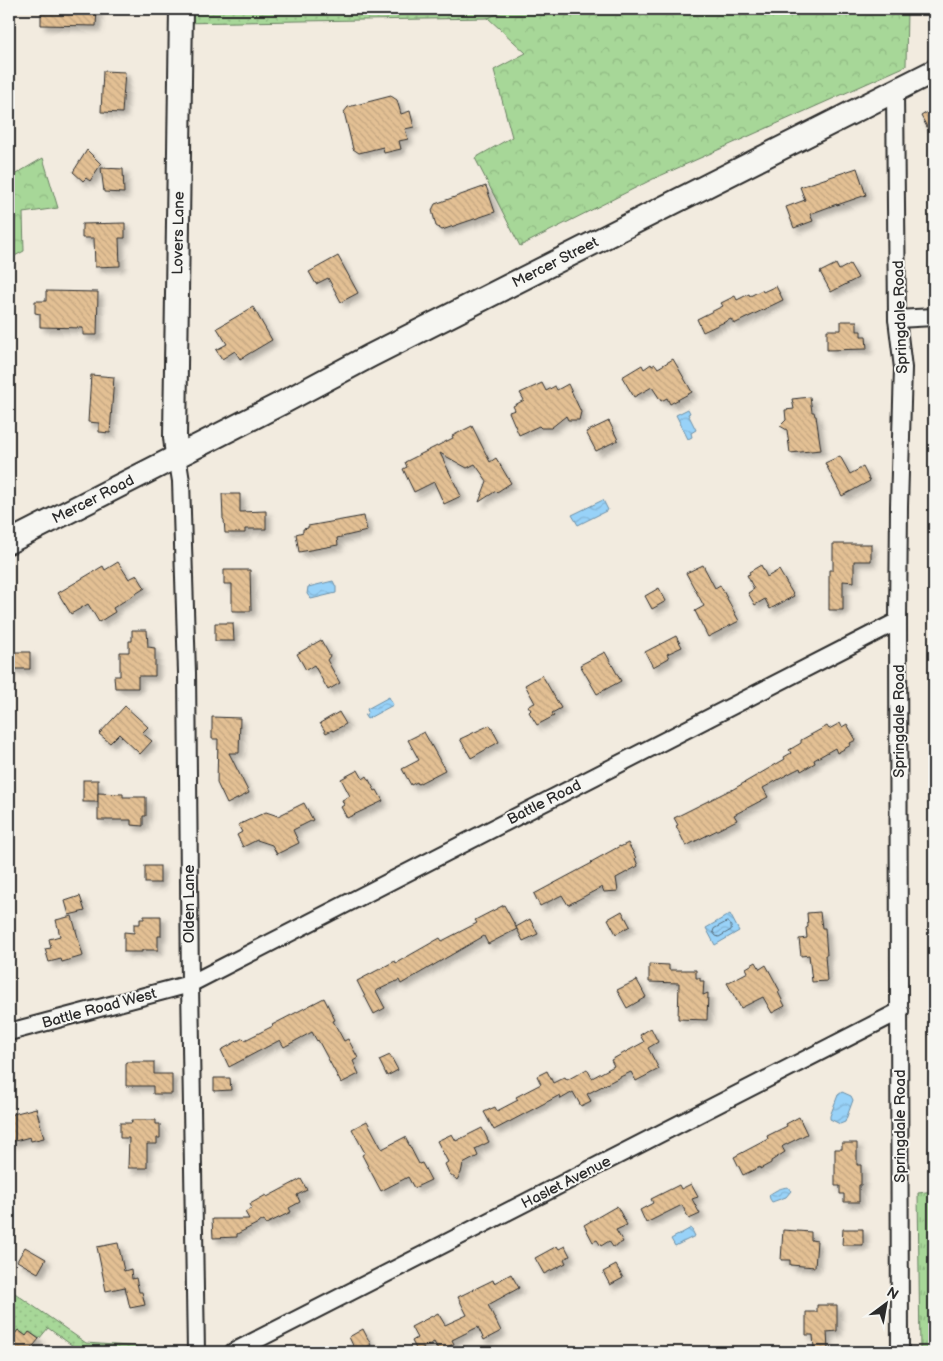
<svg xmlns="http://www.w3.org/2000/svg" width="943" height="1361" viewBox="0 0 943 1361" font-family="'Balsamiq Sans',sans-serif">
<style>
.grass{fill:url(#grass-tufts);stroke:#698162}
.forest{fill:url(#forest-crowns);stroke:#698162}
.park{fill:url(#park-dots);stroke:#698162}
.water{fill:url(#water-waves);stroke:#6c8fa6}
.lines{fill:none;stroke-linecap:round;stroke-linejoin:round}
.shore{stroke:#576e7d;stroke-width:1}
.building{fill:url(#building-back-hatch);stroke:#2b2b2b;filter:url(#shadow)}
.street-casing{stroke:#2b2b2b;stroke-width:20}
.secondary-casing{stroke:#2b2b2b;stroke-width:26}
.street{stroke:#f6f6f2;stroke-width:16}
.secondary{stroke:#f6f6f2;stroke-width:22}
.labels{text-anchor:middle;stroke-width:4;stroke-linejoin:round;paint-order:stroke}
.street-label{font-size:15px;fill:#2b2b2b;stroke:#f6f6f2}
</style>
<defs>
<pattern id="grass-tufts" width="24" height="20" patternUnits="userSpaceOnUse" patternTransform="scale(1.25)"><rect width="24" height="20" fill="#a7d798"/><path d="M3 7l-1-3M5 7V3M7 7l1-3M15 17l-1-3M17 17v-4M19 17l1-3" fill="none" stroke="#90b983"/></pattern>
<pattern id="forest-crowns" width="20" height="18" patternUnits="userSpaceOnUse" patternTransform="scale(1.25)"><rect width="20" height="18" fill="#a7d798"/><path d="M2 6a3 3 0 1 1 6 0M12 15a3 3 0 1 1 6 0" fill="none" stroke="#90b983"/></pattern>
<pattern id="park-dots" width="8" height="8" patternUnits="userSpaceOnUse" patternTransform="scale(1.25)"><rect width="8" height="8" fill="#a7d798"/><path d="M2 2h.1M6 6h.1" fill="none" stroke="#90b983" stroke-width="1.8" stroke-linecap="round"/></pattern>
<pattern id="water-waves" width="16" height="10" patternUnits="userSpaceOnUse" patternTransform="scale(1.25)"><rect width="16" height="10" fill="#98d2f8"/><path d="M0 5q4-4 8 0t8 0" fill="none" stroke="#83b4d5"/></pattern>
<pattern id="building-back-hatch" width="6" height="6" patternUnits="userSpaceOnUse" patternTransform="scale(1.25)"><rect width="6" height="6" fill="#e3c094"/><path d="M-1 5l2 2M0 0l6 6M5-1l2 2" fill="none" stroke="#c3a580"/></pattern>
<filter id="shadow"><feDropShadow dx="4.5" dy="4.5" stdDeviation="2.5" flood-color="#0004"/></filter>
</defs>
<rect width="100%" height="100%" fill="#f2ebdf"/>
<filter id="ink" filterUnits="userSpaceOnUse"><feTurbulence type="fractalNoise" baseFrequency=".02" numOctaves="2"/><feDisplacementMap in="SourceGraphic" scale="10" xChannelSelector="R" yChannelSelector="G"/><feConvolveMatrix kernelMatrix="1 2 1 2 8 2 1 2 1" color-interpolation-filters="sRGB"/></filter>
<g filter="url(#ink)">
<!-- grass -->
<path class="grass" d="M934,1191V1352H920L918,1193Z"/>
<!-- forest -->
<g class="forest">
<path d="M507,9H907L906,66L653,179L520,246L475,158L512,137L494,70L526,53L488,18Z"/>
<path d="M43,158L58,208L23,213L24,251L9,259V178Z"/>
</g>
<!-- park -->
<g class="park">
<path d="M177,9H507L488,18L177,23Z"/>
<path d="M9,1289L86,1343L185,1350V1352H127L110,1349L102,1352H69L73,1346L48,1328L39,1339L30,1332L26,1336L18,1330L9,1342Z"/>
</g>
<!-- water -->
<g class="water">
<path d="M688,409L690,413L688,414L696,430L691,433L692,437L688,439L676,415Z"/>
<path d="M603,500L608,510L578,525L572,515Z"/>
<path d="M333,581L336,587V593L311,599L307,594L308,587Z"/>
<path d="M389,697L393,705L367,719L365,716L368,712L367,709Z"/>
<path d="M730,914L739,931L715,945L706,928Z"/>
<path d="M842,1092L851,1096L853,1100L845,1122L840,1124L830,1119V1116L838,1095Z"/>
<path d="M788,1187L791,1191L786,1197L772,1202L770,1199L769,1195C776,1190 780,1188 788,1187Z"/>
<path d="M691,1228L695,1236L675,1246L671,1239Z"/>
</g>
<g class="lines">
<!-- shore -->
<path class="shore" d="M727,922C730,923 732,927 731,930L719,937L716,936L713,932L714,929Z"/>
</g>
<!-- building -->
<g class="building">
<path d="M41,9H97L96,26L41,25Z"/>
<path d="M103,71L125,72L122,113L101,112Z"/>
<path d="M391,96L397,100L401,114L410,111L414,127L405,129L408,139L399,141L401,149L384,153L383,147L359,153L353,149L344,112L348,107Z"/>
<path d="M934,108V140L921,116Z"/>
<path d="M87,150L101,164L90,181L86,178L83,181L73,172Z"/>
<path d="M101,168L123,169L124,193L104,192Z"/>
<path d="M857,168L866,195L837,205V204L810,214L813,221L794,228L786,207L805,200L800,187Z"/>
<path d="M486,186L495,212L442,230L436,226L432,210L435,204Z"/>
<path d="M125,223V238H119L120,266L95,267L94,238H82V224Z"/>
<path d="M338,256L358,293L341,302L328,278L316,284L309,272Z"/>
<path d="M836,264L839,270L850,264L858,278L831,292L820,272Z"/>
<path d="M776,286L783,300L734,324L731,319L703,332L697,319L723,306L721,303L735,296L737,300L749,294L750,296L762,290L763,292Z"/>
<path d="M46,291L98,292L97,335H83V328L40,327V314L35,313V301H46Z"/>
<path d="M253,307L272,340L240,359L235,351L222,359L216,350L227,344L217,328Z"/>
<path d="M841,321H857V331H861V336H866L867,349L827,350V330H841Z"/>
<path d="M673,359L692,392L670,404L667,398L661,401L652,387L634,397L622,377L642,365L644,369L651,364L652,366L655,364L658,368Z"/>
<path d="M91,375L114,377L110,433L99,432V423L88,422Z"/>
<path d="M542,383L546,391L555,386L557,390L568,384L581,412L579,420H568L566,416L551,428H541L539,426L519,435L509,412L515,410L513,406L524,400L520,393Z"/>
<path d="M810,397L812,412H814L815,416H816L821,450L790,453L787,430L780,426L786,420L785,410L794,409L792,399Z"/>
<path d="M609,421L618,440L596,451L586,432Z"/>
<path d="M472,426L490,462L496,458L511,483L497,492L496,491L479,502L487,481L475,464L467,468L440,453L461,496L444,504L434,482L414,492L403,469L407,467L405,462L453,438L452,436Z"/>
<path d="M840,456L850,474L863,467L870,481L842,496L825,463Z"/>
<path d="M222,494H240V512L266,511V529H245V533H225L224,520L223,519Z"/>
<path d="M364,516L367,531L337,538L338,545L299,552L296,534L303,532V529L308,528V526Z"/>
<path d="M833,544H871V561H854V582L843,581V610H829V570H833Z"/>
<path d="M118,562L129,579L137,575L145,588L113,608L115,612L99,622L88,604L71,614L58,593L103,566L105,570Z"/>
<path d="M703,565L715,588L720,585L739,621L708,637L695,611L704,606L686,573Z"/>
<path d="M761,565L767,577L779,570L794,596L770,609L765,599L755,605L748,593L754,589L747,575L750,574L749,572Z"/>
<path d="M224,570H250L251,611H232V584H224Z"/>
<path d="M659,588L666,601L652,609L645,596Z"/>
<path d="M215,623H233L234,641H215Z"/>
<path d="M132,630H147L148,647L155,648V676H138V688H115L114,676H120V652H129V641H132Z"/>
<path d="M676,636L682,647L667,654L669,658L653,667L645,652Z"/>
<path d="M321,640L330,656L327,660L340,683L328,690L314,665L306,670L297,654Z"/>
<path d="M14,652H30V669H9V653H14Z"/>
<path d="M605,652L621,681L597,694L580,665Z"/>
<path d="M542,675L561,708L552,713L554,716L537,725L529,712L531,710L528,706L535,703L525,685Z"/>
<path d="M125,706L148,727L142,733L152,741L140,754L119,734L110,743L99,734Z"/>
<path d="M339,712L346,724L333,731L332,730L326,733L320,723Z"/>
<path d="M212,717L240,718L239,753H229L249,793L227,804L217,783L218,739H212Z"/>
<path d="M840,723L842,727L847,724L856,740L850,743L851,745L837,753L835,748L814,760L815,763L801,771L800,768L792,772L763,788L768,797L734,815L737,820L686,846L676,826L678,825L674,818L730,790V791L785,759L784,757L791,753L789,750L801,743V740L827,726L829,729Z"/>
<path d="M490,725L499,742L471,758L460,739Z"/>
<path d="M424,732L445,770L418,784L417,782L411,785L402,769L419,760L408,740Z"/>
<path d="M358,770L363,779L367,776L375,791L377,790L383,801L347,818L341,807L344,805L342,800L350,796L341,779Z"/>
<rect x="83" y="780" width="15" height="22"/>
<path d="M98,793L123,794V797H146V816H143V826L131,825V820H98Z"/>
<path d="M304,803L313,820L293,830L299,843L277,854L272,845L257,840L243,847L237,835L242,832L238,825L266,812L278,816Z"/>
<path d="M628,843L636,858H635L638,866L616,878L618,891L604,892L602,887L568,905L562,895L540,906L534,894L592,863L591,862L620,846V847Z"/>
<rect x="145" y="866" width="15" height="17"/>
<path d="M80,896L85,911L69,915L65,901Z"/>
<path d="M504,905L517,929L488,944L484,936L401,984L399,980L376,991L385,1008L374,1014L357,981L395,961L396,963L440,938L442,941L477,923L475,920Z"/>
<path d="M622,911L630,926L616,934L608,919Z"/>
<path d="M820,912L822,928H825L827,955H825L827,981L812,982L809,955L801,956L799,939L807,938L806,928L808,927L807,913Z"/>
<path d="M72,916L83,956L62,962L61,959L49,962L45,949L51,948L49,939L60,936L56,920Z"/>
<path d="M144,916H161V936H158V950H142V952H124V932L134,933V924H140V919H144Z"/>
<path d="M530,919L538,934L523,941L516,927Z"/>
<path d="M756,962L760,969L766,965L780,991L778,992L785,1006L772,1013L763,997L741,1008L727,983L748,972L746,968Z"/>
<path d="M649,964L669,965V970H696V978H700V981H704L703,995L708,993L707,1020L678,1019L679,983L649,982Z"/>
<path d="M637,980L646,997L627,1008L617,990Z"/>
<path d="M324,998L335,1020L333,1021L344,1041L348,1039L358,1058L353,1061L359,1074L341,1083L318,1040L317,1041L312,1032L284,1047L280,1040L229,1067L221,1050L243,1038L245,1040L273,1026L272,1025Z"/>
<path d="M651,1028L658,1042L648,1048L659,1069L636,1081L631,1072L620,1077L587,1094L591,1101L581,1106L573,1092L561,1099L560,1095L494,1130L484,1112L495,1107L497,1111L518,1100L516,1097L541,1084L537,1076L547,1071L553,1083L565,1077L567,1080L587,1069L592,1078L614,1066L611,1060L644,1042L640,1035Z"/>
<path d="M390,1055L398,1070L387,1076L379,1060Z"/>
<path d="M126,1062H154V1074H172V1094H153V1086H126Z"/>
<path d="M214,1078H230L231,1090L214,1091Z"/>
<path d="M36,1108L44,1138L31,1141L30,1137L11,1142L9,1133V1115Z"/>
<path d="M799,1117L807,1134L783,1146L782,1147L785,1152L771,1161V1163L760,1169V1167L743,1175L734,1157L768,1139L767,1136L787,1126L786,1124Z"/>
<path d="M131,1120H156V1124H160V1138H157V1144H147V1168H128L129,1138H120V1123H132Z"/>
<path d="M367,1121L382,1149L405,1137L419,1164L422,1163L431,1180L414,1188L408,1177L381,1191L362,1155L365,1153L352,1129Z"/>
<path d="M482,1128L489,1142L475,1149L478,1156L463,1164L461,1173L457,1180L449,1173L445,1164L448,1162L437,1141L452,1134L456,1141Z"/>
<path d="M842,1143H857V1165H861V1185H859V1202H844V1194H840V1186H835V1149H842Z"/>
<path d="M301,1179L307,1190L297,1195L300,1202L289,1208L291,1212L266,1224L264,1220L237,1234V1237L213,1238L212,1219H249L245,1212L252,1208L250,1204L266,1195L267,1197Z"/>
<path d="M691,1184L698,1197L692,1199L700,1214L689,1219L682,1205L646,1223L640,1210L653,1203L651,1199L679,1185L681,1189Z"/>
<path d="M617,1206L627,1225L616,1230L623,1242L613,1247L609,1241L601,1246L597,1240L593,1242L584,1225Z"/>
<path d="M843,1229H863V1245H842Z"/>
<path d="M783,1230L811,1232V1240L817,1241L815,1267L790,1265V1260H781Z"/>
<path d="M118,1243L124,1271L131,1269L132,1279L136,1278L139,1292H142L145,1305L130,1308L125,1287L106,1291L97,1247Z"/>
<path d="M557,1246L559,1249L565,1246L570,1256L564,1259L566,1263L544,1274L535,1258Z"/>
<path d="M25,1247L46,1259L38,1273L17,1261Z"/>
<path d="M616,1265L623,1278L610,1285L603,1272Z"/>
<path d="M511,1274L519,1288L488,1305L501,1331L484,1340L478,1327L452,1340L454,1344L439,1351L434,1342L417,1351L412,1341L417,1338L411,1327L438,1313L445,1325L467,1315L458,1297L493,1280L494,1283Z"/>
<path d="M817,1305H837V1331L827,1332L828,1350H814L813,1335H806V1312H817Z"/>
<path d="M363,1329L371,1345L356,1352L349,1337Z"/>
<path d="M18,1330L26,1336L29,1332L39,1339L28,1352H9V1342Z"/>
</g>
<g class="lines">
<defs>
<g id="street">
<path d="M895,91L897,319L903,368L899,506L898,621L900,1352"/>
<path d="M897,319L934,317"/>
<path d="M177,456L181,481L187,673L190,984L196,1352"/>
<path d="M9,1032L190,984L898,621"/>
<path d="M233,1352L900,1011"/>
</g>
<g id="secondary">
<path d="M177,456L175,437L181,9"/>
<path d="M9,542L282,403L370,356L532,274L934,71"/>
</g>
</defs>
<!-- street casing -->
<use href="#street" class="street-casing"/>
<!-- secondary casing -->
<use href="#secondary" class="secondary-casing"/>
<!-- street -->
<use href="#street" class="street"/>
<!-- secondary -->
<use href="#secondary" class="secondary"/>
</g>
</g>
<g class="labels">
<!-- street labels -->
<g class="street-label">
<text transform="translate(178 233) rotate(-89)" y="5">Lovers Lane</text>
<text transform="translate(555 262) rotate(-27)" y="5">Mercer Street</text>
<text transform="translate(900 317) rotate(-92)" y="5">Springdale Road</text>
<text transform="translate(93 499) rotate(-27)" y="5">Mercer Road</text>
<text transform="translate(899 721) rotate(-90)" y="5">Springdale Road</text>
<text transform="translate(544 802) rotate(-27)" y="5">Battle Road</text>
<text transform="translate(189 904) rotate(-90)" y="5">Olden Lane</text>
<text transform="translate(99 1008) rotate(-15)" y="5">Battle Road West</text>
<text transform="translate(900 1126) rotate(-90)" y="5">Springdale Road</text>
<text transform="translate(566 1182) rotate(-27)" y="5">Haslet Avenue</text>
</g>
</g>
<!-- margin -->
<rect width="943" height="1361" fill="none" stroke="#f6f6f2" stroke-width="30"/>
<rect x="15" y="15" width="913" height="1331" fill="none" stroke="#2b2b2b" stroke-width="2" filter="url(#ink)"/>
<!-- north arrow -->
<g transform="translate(886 1304) rotate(32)" stroke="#f6f6f2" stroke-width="4" paint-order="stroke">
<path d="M0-4L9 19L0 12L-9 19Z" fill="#2b2b2b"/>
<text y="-8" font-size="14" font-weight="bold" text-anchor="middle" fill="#2b2b2b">N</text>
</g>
</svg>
